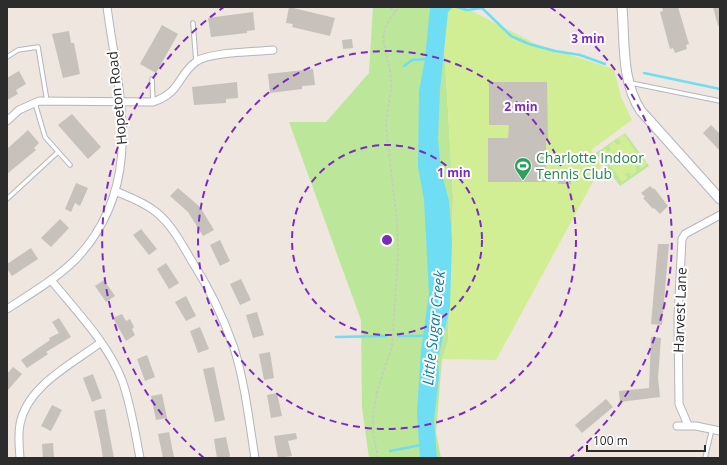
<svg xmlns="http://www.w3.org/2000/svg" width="727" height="465" viewBox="0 0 727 465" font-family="'Open Sans',sans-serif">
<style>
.green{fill:#bce69a}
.pitch{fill:#d1ee95}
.water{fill:#6fddf3}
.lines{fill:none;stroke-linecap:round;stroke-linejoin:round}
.stream{stroke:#6fddf3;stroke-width:2.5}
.building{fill:#c6c1ba}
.service-casing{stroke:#b2b6c0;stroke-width:5.5}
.minor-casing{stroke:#b2b6c0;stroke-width:9}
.tertiary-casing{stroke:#b2b6c0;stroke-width:11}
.path{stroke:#c8c8c8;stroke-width:1.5;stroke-dasharray:3 2;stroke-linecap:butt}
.service{stroke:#fff;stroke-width:3.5}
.minor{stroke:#fff;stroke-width:7}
.tertiary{stroke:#fff;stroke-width:9}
.ring{fill:none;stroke:#7b2cbf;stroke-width:2;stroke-dasharray:7 5}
.labels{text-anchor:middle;stroke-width:4;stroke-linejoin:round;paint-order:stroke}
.street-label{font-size:14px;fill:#2c2c2c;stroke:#fff}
.leisure-label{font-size:14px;fill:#27864d;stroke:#fff;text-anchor:start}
.water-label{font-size:15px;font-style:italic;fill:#097ea4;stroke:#fff}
.centre{fill:#7b2cbf;stroke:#fff;stroke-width:2}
.ring-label{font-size:12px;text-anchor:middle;font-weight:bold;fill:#7b2cbf;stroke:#fff;stroke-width:4;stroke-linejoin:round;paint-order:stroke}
</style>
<rect width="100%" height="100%" fill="#eee6df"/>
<!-- green -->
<g class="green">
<path d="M373,7H442L453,197L448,341L442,359L436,432L441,458H369L362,407L361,320L289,122H326L369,73Z"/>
<path d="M625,133L649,166L620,186L596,153Z"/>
</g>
<!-- pitch -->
<g class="pitch">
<path d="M442,7H464L536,44L614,69L621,97L632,120L591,150L602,165L496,360L442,359L448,341L453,197Z"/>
<path d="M624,134L636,152H637L647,164L641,169L638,165L635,168L637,171L631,176L629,172L625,174L628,178L622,182L600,152L605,148L608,152L611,150L609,146L614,141L617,145L621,143L618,138Z"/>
</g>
<!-- water -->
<path class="water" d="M430,7H453L448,12L440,90L438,139L441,171L449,201L452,240L450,307L438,358L439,376L434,420L437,458H420L417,413L421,350L429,294L424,200L418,167L419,91L425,59Z"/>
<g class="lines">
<!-- stream -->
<g class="stream">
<path d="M457,7L467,10L482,8L511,36L529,44L555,51L580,55L605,64"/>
<path d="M404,66L412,60L427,59"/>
<path d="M644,73L720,89"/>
<path d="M399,336H426"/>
<path d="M336,337L386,336"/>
<path d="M390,451L421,445"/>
</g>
</g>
<!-- building -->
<g class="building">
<path d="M289,7L335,18L330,36L292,27L293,24L286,23Z"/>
<path d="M662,7H678L689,44L686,45L687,49L675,53L673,48L670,49L660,12L663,11Z"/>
<path d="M713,7H720V25L718,26Z"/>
<path d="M253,12L255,30L247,31V33L211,37L208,18Z"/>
<path d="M162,25L178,34L156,73L140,64Z"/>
<path d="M69,31L71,43H74L80,74L63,78L52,34Z"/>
<path d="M352,39L353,48L343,49L342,40Z"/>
<path d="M313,69L315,85L302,86V89L270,93L268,74Z"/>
<path d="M19,71L26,84L16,90L18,94L7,100V78Z"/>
<path d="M237,82L238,98L226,99V103L194,105L192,87Z"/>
<path d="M489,82H547L548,141H546V182H488V138H508L509,125H489Z"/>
<path d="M72,114L101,147L88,159L58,125Z"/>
<path d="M711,125L720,134V151L703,133Z"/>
<path d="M28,130L39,143L34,148L36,150L7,174V149Z"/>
<rect x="558" y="177" width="13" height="7"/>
<path d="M76,183L88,188L80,206L75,203L71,212L65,209Z"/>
<path d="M650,186L653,189L654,188L668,206L660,214L654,208L653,209L643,198L645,197L641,193Z"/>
<path d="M178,188L200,207L214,230L203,236L188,212L170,196Z"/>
<path d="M60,219L69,228L51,247L41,238Z"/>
<path d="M141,229L157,249L149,255L133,235Z"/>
<path d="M220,240L230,261L220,266L210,245Z"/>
<path d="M658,244H669L662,325L651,324Z"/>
<path d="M31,248L38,259L12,276L7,269V264Z"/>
<path d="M166,263L179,283L169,289L157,269Z"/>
<path d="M241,279L251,300L240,305L230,284Z"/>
<path d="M104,280L115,296L106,302L95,286Z"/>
<path d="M186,296L196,316L186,321L175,302Z"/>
<path d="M257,312L264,335L253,338L246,315Z"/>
<path d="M122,314L126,321L130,319L134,327L132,329L135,335L126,341L113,318Z"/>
<path d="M59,318L71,337L46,352L48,354L27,368L21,360L50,340L49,338L59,333L52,322Z"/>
<path d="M200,327L209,349L198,353L190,331Z"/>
<path d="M651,337L661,338L658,378L660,397L620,402L619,391L649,388Z"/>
<path d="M270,352L274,378L264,380L259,354Z"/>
<path d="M147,355L155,377L145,381L137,359Z"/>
<path d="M13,367L22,374L7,391V374Z"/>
<path d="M214,367L225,420L215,422L203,369Z"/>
<path d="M93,374L102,398L92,402L83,378Z"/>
<path d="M277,393L282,416L271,418L267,395Z"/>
<path d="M162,394L167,418L156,420L151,396Z"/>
<path d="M606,399L613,407L582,433L575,425Z"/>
<path d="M52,405L62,410L51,431L41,426Z"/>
<path d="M105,409L109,432L114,458H103L101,445L94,411Z"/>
<path d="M169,432L174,457L163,458L158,434Z"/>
<path d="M296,433L297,439L288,441L292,456L278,458L274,436Z"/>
<path d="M226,437L230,456L228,458H217L214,439Z"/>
<path d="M53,443L54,458H43L42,444Z"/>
</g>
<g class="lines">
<defs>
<g id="service">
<path d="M193,23L196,62"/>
<path d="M7,57L18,50L38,47L47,101"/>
<path d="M152,79L153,102"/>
<path d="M631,83L720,101"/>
<path d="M35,103L45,137L70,165"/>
<path d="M7,199L58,152"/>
<path d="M705,458L712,429"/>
</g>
<g id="minor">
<path d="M7,121L19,110L39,101L153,102C182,92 177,75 197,61C211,52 255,52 273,50"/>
<path d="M115,191C129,197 144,202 156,212C171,224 180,241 190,258C208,286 223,316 234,348C245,383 249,421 255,458"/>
<path d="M51,280C76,311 107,342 122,380C131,405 135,432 140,458"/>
<path d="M7,309C30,294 56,279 76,259C146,185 119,96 107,7"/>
<path d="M688,425L679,404L678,317L682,239L685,234L720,215"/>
<path d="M677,426H696L720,431"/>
<path d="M20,458C19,447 18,435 20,424C27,386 72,364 100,343"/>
</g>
<path id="tertiary" d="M622,7C625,42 621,81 641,111L720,199"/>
</defs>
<!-- service casing -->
<use href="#service" class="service-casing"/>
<!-- minor casing -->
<use href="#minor" class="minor-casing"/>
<!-- tertiary casing -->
<use href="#tertiary" class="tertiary-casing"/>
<!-- path -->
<g class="path">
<path d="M390,7L395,12"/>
<path d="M378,458L373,434V415L377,391L392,346L398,255L397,222L386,127C386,111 392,95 391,80C389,48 371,37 400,7"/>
</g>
<!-- service -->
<use href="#service" class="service"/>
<!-- minor -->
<use href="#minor" class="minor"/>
<!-- tertiary -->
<use href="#tertiary" class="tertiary"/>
</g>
<!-- distance rings -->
<g class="ring">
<circle cx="387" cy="240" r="95"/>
<circle cx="387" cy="240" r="189"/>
<path d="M204 458A284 284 0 0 1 224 7M550 7A284 284 0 0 1 570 458"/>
</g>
<!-- icons -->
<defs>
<symbol id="stadium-pin" viewBox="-11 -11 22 30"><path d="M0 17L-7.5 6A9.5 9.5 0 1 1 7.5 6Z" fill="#2e9e5b" stroke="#fff"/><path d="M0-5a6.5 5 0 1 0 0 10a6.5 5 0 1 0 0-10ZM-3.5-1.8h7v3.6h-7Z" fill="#fff"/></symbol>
</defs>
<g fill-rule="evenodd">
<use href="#stadium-pin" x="513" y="156" width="20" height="27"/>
</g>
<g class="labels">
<!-- street labels -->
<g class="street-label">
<text transform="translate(117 98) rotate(-96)" y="5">Hopeton Road</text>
<text transform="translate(680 310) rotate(-88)" y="5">Harvest Lane</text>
</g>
<!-- leisure labels -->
<g class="leisure-label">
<text x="536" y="163">Charlotte Indoor<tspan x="536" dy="16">Tennis Club</tspan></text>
</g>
<!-- water labels -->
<g class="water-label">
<text transform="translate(434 328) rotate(-84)" y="5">Little Sugar Creek</text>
</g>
</g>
<circle cx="387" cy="240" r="6" class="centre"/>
<g class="ring-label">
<text x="588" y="43">3 min</text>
<text x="521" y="111">2 min</text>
<text x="454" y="177">1 min</text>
</g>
<!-- border -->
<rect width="727" height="465" fill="none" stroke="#2c2c2c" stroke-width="16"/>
<!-- scale -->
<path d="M587 445v6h118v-6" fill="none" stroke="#2c2c2c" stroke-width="2"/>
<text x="593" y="445" font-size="12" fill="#2c2c2c" stroke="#ffffff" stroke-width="3" paint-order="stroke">100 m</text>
</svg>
